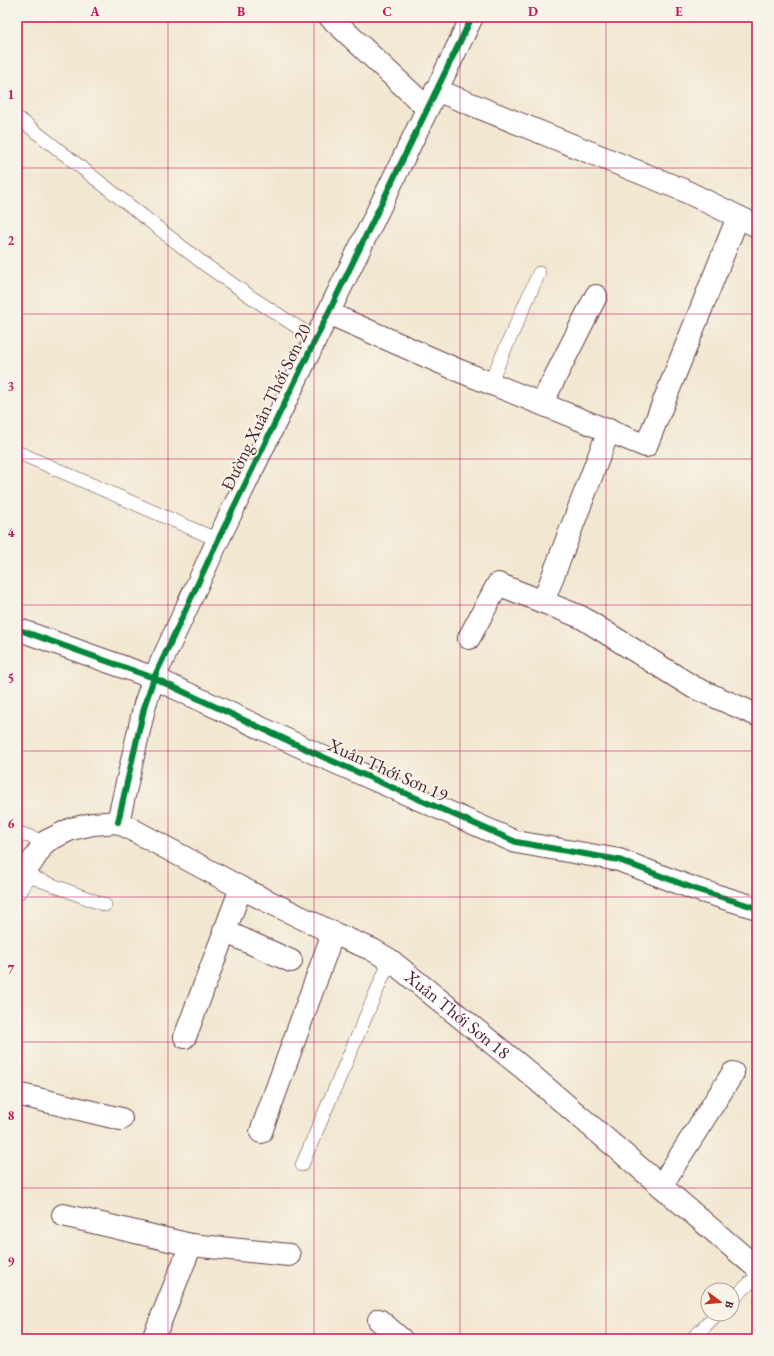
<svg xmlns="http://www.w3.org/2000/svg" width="774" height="1356" viewBox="0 0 774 1356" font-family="'EB Garamond',serif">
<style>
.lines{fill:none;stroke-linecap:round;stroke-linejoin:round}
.lane-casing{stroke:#633d44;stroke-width:14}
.street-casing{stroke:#633d44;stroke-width:24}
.lane{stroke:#fff;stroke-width:13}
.street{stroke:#fff;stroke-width:22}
.cycleway-casing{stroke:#f7f3e8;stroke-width:8}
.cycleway{stroke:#00873e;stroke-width:6}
.grid{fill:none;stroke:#c2185b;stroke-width:1;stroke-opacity:0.55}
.labels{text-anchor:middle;stroke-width:4;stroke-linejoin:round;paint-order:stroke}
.street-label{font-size:18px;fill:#4a1f2b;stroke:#f7f3e8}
.neatline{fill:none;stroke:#c2185b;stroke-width:1.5}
.grid-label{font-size:13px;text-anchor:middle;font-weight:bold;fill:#c2185b}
</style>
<rect width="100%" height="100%" fill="#f7f3e8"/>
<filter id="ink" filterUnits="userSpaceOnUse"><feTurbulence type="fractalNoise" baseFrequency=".025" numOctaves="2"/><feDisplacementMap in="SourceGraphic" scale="8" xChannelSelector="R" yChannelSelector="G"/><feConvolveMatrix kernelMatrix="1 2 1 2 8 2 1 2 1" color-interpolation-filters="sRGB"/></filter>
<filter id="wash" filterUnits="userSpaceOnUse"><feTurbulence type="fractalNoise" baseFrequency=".012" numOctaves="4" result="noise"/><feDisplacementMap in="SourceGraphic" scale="16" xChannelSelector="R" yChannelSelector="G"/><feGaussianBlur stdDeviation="0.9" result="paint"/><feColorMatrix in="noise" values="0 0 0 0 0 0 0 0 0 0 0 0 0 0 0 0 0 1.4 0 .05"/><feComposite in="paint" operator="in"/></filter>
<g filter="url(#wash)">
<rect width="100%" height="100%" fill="#f2e7d0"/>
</g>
<g filter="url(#ink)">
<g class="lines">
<defs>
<g id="lane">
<path d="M17,117L204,264L254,299L316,339"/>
<path d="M490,383L539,273"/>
<path d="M17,452L218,540"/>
<path d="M17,832L45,842"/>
<path d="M24,874L105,905"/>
<path d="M302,1165L390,960"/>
<path d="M732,1300L757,1276"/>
<path d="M692,1339L717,1314"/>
</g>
<g id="street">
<path d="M330,17L427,108"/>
<path d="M436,90L683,190L757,226"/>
<path d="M328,313L460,371L646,446L738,217"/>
<path d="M542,403L596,296"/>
<path d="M543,602L609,430"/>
<path d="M17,629L154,678L321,756L516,842L619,860L695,889L757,908"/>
<path d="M469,638L498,584L581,617L693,687L757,715"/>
<path d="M118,822L145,704L154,678L218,540L472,17"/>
<path id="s1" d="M118,822L241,888L333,933L373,950L390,960L523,1068L757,1268"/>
<path d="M17,888L24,874L45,842L71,829L93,824L118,822"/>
<path d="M224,931L291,961"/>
<path d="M185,1037L241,888"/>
<path d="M17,1094L121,1119"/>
<path d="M261,1132L333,933"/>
<path d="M661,1186L733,1073"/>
<path d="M63,1215L191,1245L153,1339"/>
<path d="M191,1245L289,1255"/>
<path d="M379,1320L401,1339"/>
</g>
</defs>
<!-- lane casing -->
<use href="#lane" class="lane-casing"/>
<!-- street casing -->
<use href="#street" class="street-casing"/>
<!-- lane -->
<use href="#lane" class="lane"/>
<!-- street -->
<use href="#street" class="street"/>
<defs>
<g id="cycleway">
<path d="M17,629L154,678L321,756L516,842L619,860L695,889L757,908"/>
<path d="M118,822L145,704L154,678L218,540L472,17"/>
</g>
</defs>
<!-- cycleway casing -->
<use href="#cycleway" class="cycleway-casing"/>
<!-- cycleway -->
<use href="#cycleway" class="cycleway"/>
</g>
</g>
<!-- grid -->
<path class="grid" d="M168,17V1339M314,17V1339M460,17V1339M606,17V1339M17,168H757M17,314H757M17,459H757M17,605H757M17,751H757M17,897H757M17,1042H757M17,1188H757"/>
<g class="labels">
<!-- street labels -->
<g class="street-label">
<text transform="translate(266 407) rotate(-64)" y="6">Đường Xuân Thới Sơn 20</text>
<text transform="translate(388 770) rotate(24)" y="6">Xuân Thới Sơn 19</text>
<text dy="6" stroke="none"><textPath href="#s1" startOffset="392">Xuân Thới Sơn 18</textPath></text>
</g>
</g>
<!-- margin -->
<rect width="774" height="1356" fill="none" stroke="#f7f3e8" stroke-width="44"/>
<!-- north arrow -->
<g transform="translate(720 1302) rotate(106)"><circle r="19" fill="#f7f3e8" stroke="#b29e9c"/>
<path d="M0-3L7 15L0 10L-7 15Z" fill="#c8321e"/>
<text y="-6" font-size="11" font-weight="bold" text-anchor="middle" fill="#4a1f2b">B</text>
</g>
<rect x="22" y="22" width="730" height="1312" class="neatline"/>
<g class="grid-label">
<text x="95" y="16">A</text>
<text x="241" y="16">B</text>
<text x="387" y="16">C</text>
<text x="533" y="16">D</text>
<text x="679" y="16">E</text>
<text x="11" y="99">1</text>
<text x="11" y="245">2</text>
<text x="11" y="391">3</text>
<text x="11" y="537">4</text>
<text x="11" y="683">5</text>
<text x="11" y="828">6</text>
<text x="11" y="974">7</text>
<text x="11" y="1120">8</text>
<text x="11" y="1266">9</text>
</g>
</svg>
